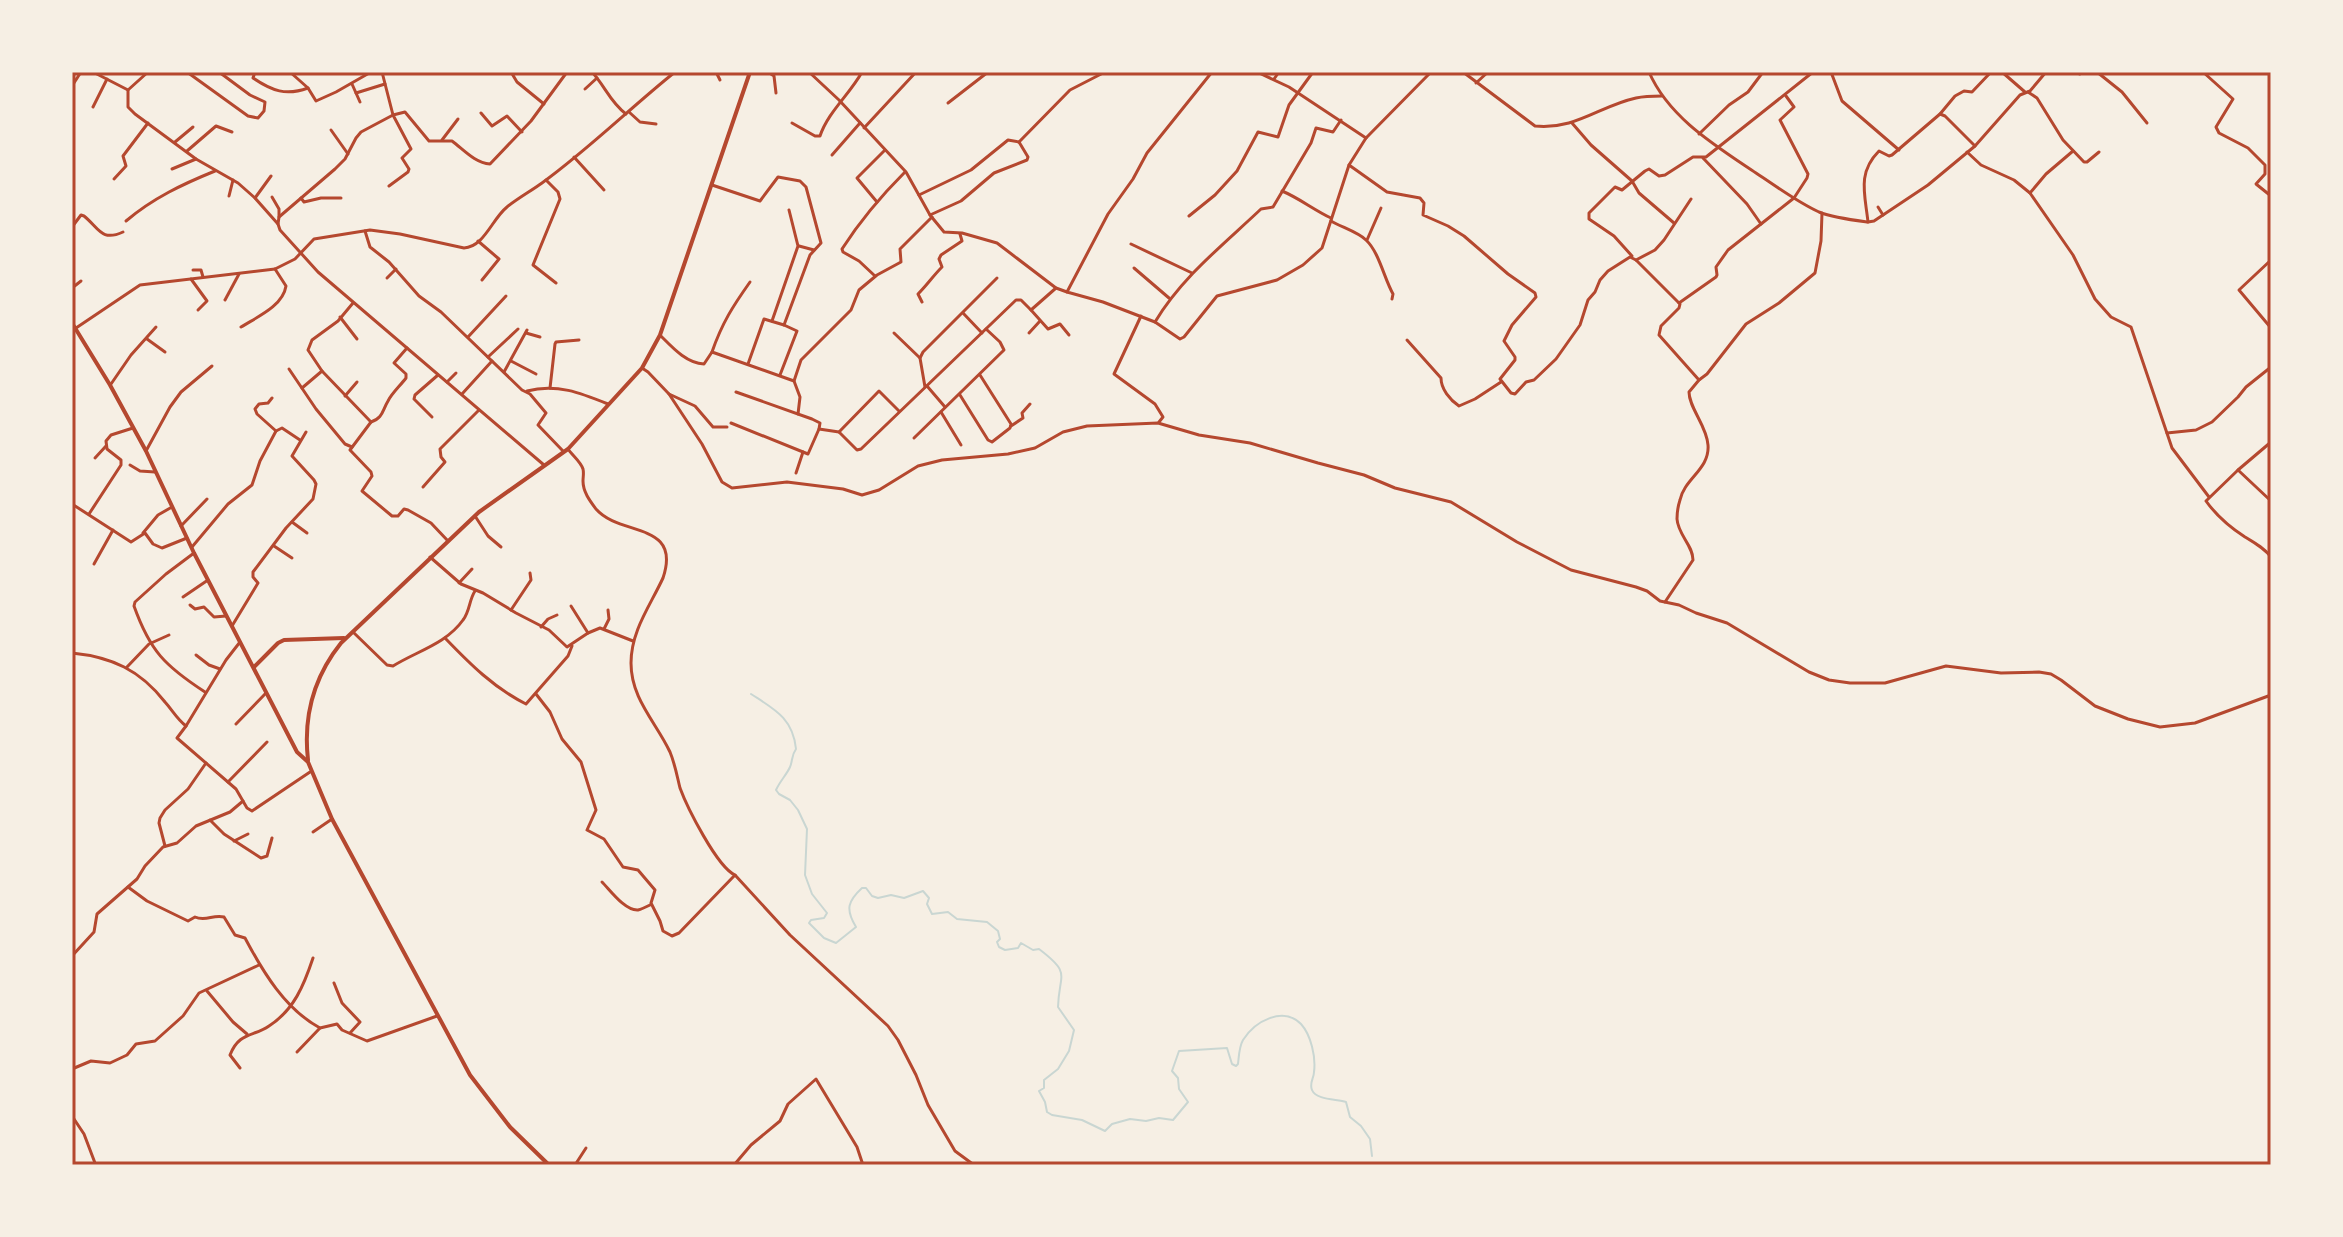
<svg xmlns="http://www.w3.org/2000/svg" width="2343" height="1237" viewBox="0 0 2343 1237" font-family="Arial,sans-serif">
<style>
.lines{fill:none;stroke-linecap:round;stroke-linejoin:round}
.stream{stroke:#c9d6d2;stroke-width:2}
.minor{stroke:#b5482f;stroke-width:3}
.tertiary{stroke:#b5482f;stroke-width:3}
.trunk{stroke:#b5482f;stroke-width:4}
.neatline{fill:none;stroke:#b5482f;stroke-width:3}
</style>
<rect width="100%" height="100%" fill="#f6efe4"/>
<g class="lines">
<!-- stream -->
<path class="stream" d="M751,694C774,709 793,718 796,749C791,756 793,760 790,767C787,774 780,781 776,790L779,794L790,800L798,810L807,829L805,875L812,894L827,913L824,918L811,920L809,923L824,938L836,943L856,927C845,909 848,901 862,888H866L872,896L878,898L891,895L904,898L923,891L929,898L927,904L932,914L948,912L957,919L987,922L998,931L1000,939L997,942L999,947L1005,950L1018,948L1021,943L1033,950L1039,949C1072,974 1059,973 1058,1007L1074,1030L1069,1051L1058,1069L1044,1080V1088L1039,1091L1045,1102L1047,1112L1052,1115L1082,1120L1105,1131L1112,1124L1130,1119L1146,1121L1159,1118L1173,1120L1188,1102L1179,1089L1178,1078L1172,1071L1179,1051L1227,1048L1232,1064L1236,1066L1238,1064C1239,1056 1239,1047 1243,1040C1255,1021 1283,1006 1301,1024C1311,1035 1316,1057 1314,1072C1314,1078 1309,1083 1312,1090C1316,1100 1337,1099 1346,1102L1350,1117L1361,1126L1370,1139L1372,1156"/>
<!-- minor -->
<g class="minor">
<path d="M93,72L128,90"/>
<path d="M187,72L248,116L258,118L264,111L265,102L250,95L219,72"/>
<path d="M255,72L253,78C272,91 286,96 308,88"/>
<path d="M290,72L308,88L316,101L336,92L371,72"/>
<path d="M511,72L517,82L544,104"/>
<path d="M592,72C605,86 610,102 626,114"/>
<path d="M716,72L720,80"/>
<path d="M768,72L774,76L776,93"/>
<path d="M809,72L839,100L906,172L930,215L944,232L962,233L997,243L1056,288L1067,292"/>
<path d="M1212,72L1147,153L1133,179L1108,214L1067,292L1103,302L1155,322L1180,339L1184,337L1217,296L1277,280L1303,265L1322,248L1349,165L1366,138L1289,87L1257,72"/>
<path d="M1463,72L1535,126C1576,130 1599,106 1636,98C1645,96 1653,96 1662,96"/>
<path d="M1649,72C1669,118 1716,146 1756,173C1776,186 1797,202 1819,212C1834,218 1852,220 1868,222L1874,221L1928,185L1975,146L2020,95L2030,91L2046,72"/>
<path d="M1831,72L1842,101L1899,150"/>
<path d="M2002,72L2025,92"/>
<path d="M2075,72L2080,74L2084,72"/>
<path d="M2097,72L2122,92L2147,123"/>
<path d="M2203,72L2233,99L2216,127L2219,133L2248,148L2265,165V174L2256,184L2271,196"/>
<path d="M1274,79L1279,72"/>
<path d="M1476,83L1488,72"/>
<path d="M352,84L360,102"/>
<path d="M72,86L81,72"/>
<path d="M585,89L597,78"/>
<path d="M2028,92L2037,98L2063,140L2084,162H2087L2099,152"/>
<path d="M356,93L385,84"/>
<path d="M948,103L988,72"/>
<path d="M93,107L107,79"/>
<path d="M629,112L640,122L656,124"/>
<path d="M481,113L492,126L507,116L522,132"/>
<path d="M1940,114L1945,116L1975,146"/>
<path d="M792,123L815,136H820C828,112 850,94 862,72"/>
<path d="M1572,123L1591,145L1632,181L1639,193L1674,223"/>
<path d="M864,128L916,72"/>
<path d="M331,130L348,154"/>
<path d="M1699,134L1729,105L1748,92L1763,72"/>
<path d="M1366,138L1431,72"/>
<path d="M442,140L458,119"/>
<path d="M175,142L193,127"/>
<path d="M187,151L216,126L232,132"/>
<path d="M1967,152L1981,165L2014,180L2030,193L2073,255L2095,299L2111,317L2131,327L2172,448L2209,497"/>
<path d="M832,155L860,123"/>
<path d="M574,157L604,190"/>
<path d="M1703,158L1747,204L1761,224"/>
<path d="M1349,165L1387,192L1420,198L1424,203L1423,215L1448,226L1464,236L1508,274L1535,293L1536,297L1512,325L1504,341L1515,357V360L1500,379L1511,393L1515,394L1526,382L1534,380L1556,359L1580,325L1588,300L1595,292L1600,280L1608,271L1630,257L1636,260L1680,304L1679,308L1661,326L1659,335L1699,380"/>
<path d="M172,169L196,159"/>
<path d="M114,179L126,166L123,156L148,123"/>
<path d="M546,180L558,192L560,199L533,265L556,283"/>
<path d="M712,185L760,201L778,177L800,181L806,187L821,243L810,255L784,325"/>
<path d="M389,186L408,172L409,169L402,158L411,149L393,115L405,112L429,141H452C464,150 475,163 490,164L531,121L567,72"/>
<path d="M1282,191C1299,198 1314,210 1331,218"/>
<path d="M2030,193L2046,174L2073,151"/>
<path d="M919,195L971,170L1008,140L1019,142"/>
<path d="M229,196L233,180"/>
<path d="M272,197L279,209V217"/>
<path d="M255,198L271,176"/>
<path d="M301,198L304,202L321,198H341"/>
<path d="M877,202L857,178L885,150"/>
<path d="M1878,207L1883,215"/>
<path d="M930,215L961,201L994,173L1027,160L1028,157L1019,142L1070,90L1105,72"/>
<path d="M1189,216L1215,195L1237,171L1258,132L1278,137L1289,105L1313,72"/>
<path d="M126,221C153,198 183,184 215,171"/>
<path d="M1331,221C1341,227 1358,232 1366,240C1379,252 1384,278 1393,294L1392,299"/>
<path d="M1868,222C1865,194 1857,173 1879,151L1889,156L1892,155L1940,114L1955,96L1964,91L1972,92L1991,72"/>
<path d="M72,227L81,215L84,216C99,228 101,242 123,232"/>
<path d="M365,231L370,247L389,262L419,296L441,312L522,390L530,394L546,413L538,425L563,451"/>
<path d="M1367,240L1381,208"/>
<path d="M478,241L499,259L482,280"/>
<path d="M1131,244L1192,273"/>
<path d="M799,246L814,250"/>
<path d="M1632,256L1614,236L1589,219V213L1615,187L1622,190L1645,171L1649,169L1659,176L1665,175L1693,157H1706L1813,72"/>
<path d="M1636,260L1655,250L1664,240L1691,199"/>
<path d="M2271,260L2239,290L2271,328"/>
<path d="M1134,268L1169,298"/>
<path d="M193,270H201L203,277"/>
<path d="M875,276L859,261L843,252L842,249C860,221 881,196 905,172"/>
<path d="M387,278L396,269"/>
<path d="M191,279L207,301L198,310"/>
<path d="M72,288L81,281"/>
<path d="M225,300L239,274"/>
<path d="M922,302L918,294C927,285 933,276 942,267L939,259L941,255L962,241L960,234"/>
<path d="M353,303L338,321L312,340L308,350L322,371L371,422L350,450L371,472L372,476L362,491L392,516H398L404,509L408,510L431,523L448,541"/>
<path d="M1679,303L1716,277L1717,275L1716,267L1728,250L1794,198L1807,178L1808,174L1780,120L1794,107L1786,96"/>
<path d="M1031,310L1048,329L1060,324L1069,335"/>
<path d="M963,313L982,333"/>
<path d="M1141,316L1114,374L1155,404L1163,417L1159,422"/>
<path d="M340,317L357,339"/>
<path d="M772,321L798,246L789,210"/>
<path d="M1155,322C1182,277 1223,245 1261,209L1273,207L1311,143L1316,128L1333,132L1341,120"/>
<path d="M241,327C257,317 283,306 286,286L275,269"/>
<path d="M526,333L540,337"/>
<path d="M894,333L920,358"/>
<path d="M1029,333L1040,321"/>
<path d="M660,335C672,347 686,363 704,364L712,352L794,381L800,397L798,414"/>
<path d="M468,337L506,296"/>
<path d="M147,339L165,352"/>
<path d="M1407,340L1441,378C1441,389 1450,400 1459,406L1475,399L1501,382"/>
<path d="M712,352C722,323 733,306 750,282"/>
<path d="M488,357L518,329"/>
<path d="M511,361L536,374"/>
<path d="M748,364L764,319L784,325L797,331L780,375"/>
<path d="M642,368L648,372L669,394L702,444L722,482L732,488L787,482L843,489L862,495L879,490L918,466L942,460L1008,454L1035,448L1063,432L1087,426L1158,423L1199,435L1250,443L1318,463L1364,475L1395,488L1451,502L1517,542L1571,570L1636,587L1647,591L1660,601L1679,605L1696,613L1727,623L1809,672L1829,680L1850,683H1885L1946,666L2001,673L2039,672L2051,674L2061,680L2095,706L2128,719L2160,727L2195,723L2271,695"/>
<path d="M289,369L316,409L345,444L352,447"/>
<path d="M504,372L527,330"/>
<path d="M794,381L801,360L851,310L859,290L877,275L901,262L900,249L932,217"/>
<path d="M447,382L456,373"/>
<path d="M111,384L131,355L156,327"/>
<path d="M927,386L945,407"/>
<path d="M925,387L920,358L923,352L997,278"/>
<path d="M302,388L322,371"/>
<path d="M550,388L555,344L556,342L579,340"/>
<path d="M527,391C556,383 581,393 608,404"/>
<path d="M736,392L812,419L820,423L819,429"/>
<path d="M462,394L492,361"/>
<path d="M669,394L695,406L713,427H727"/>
<path d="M960,395L988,440L992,442L1010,428L1011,424L980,375"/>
<path d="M345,396L357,382"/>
<path d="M941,412L961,445"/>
<path d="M432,417L414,399L415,395L438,375"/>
<path d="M371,422C383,418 382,411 388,401C392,393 400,386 406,378V374L394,363L407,348"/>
<path d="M731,423L808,454L819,429L839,432L879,391L899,411"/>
<path d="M1011,426L1023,418L1022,413L1030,404"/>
<path d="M276,431L282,428L300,440"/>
<path d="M839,432L857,450L861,449L1016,300H1021L1031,310L1056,288"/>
<path d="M2167,433L2196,430L2212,422L2238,397L2246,387L2271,367"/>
<path d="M914,438L1004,350L1000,342L986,329"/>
<path d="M2271,442L2238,470L2206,501C2216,515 2231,528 2245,537C2255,543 2264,548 2271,557"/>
<path d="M146,451L170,407L181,392L212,366"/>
<path d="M95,458L106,446"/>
<path d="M130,465L140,471L155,472"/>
<path d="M2238,470L2271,501"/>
<path d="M796,473L803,452"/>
<path d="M423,487L445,462L441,457L440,449L479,410"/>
<path d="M72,504L131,542L145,533L153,544L162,548L187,538"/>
<path d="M89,514L121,465V460L107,449L106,441L111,435L133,428"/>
<path d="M475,516L488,536L501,547"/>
<path d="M292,522L307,533"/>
<path d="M181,526L207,499"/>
<path d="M143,533L158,515L172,507"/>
<path d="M274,546L292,558"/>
<path d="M192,547L228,504L252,485L260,461L276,431L257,414L255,409L259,404L268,403L272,398"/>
<path d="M194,553L166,574L135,602L134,606C150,651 165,666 205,692"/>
<path d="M430,557L461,584L483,593L516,613L549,630L567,647L588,633L600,628L633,641"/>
<path d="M94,564L113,530"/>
<path d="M459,583L472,569"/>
<path d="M183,597L208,580"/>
<path d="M1665,602L1693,560C1693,545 1678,535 1677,519C1677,514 1678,506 1680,500C1684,479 1710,469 1708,445C1707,426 1689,408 1689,392L1699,380L1707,374L1746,324L1779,303L1815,273L1821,241L1822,213"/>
<path d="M190,605L195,609L204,607L214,617L226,616"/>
<path d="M571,606L588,633"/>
<path d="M511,610L531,580L530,573"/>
<path d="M232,626L258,583L253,577V572L286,528L313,499L316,484L314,480L292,456L306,432"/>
<path d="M541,627L548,619L557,615"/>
<path d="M604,629L609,619L608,610"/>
<path d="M353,632L387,665L393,666C417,651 446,644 463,620C470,611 469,600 475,591"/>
<path d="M445,638C470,664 494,688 526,704L568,656L572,646"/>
<path d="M72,653C112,657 140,670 165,702C173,711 177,719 186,726L226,660L240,642"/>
<path d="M196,655L209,665L220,669"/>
<path d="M127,667L149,644L169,635"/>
<path d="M536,694L550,712L562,739L581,762L596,810L587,830L604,839L623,867L638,870L655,890L651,903L660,921L663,931L672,936L679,933L735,875"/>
<path d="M236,724L266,693"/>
<path d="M186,726L177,738L236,789L247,808L252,811L310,772"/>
<path d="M228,782L267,742"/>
<path d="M210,820L224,834L261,858L267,856L272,838"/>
<path d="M313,832L332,819"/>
<path d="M234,841L248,834"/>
<path d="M165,846L159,823L160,818L165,810L188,789L206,763"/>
<path d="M602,882C610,890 625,911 638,910C642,909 646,907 650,905"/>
<path d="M128,887L147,901L188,921L195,917C206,922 213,914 224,917L235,935L245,938C263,972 285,1009 320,1028L337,1024L342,1030L367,1041L437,1016"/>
<path d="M72,956L94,932L97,914L137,879L145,866L163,847L177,843L196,826L230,812L243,801"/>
<path d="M334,983L342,1003L360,1022L350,1033"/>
<path d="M207,991L233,1022L247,1034"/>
<path d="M297,1052L320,1028"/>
<path d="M240,1068L230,1055C239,1032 253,1037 269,1026C294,1010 304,985 313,958"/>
<path d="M72,1069L91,1061L110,1063L127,1055L136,1044L155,1041L183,1016L199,993L259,965"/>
<path d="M72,1116L84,1134L95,1163"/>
<path d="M575,1165L586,1148"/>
<path d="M734,1165L751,1145L780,1121L788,1104L816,1079L857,1147L863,1165"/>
</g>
<!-- tertiary -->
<g class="tertiary">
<path d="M148,72L128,90V107L135,114L196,159L238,183L255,198L278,224"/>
<path d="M382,72L393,115L361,132L356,138L345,159L335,169L279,217L278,224L280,230L318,272L544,465"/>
<path d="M76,328L140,285L275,269L295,259L314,239L370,230L400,234L464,248C484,247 492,219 507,207C518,198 531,191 542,183C589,149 630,108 675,72"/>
<path d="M568,449C572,455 581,462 583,469C584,473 583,477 583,481C583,492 590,501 596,509C620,537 682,521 663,578C650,606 631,631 631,663C631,699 656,722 670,752C675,764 677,776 680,788C687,807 717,867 735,875L790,935L888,1026L898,1040L916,1075L928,1105L955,1151L974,1165"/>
</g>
<!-- trunk -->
<g class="trunk">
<path d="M72,323L110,385L146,451L194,553L297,752L308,762L332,819L470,1075L510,1127L549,1165"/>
<path d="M254,667L278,643L284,640L344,638"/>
<path d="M308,760C303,716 313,678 341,643L479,512L568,449L642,368L660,335L750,72"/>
</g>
</g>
<!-- border -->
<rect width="2343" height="1237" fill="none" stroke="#f6efe4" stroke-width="148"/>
<rect x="74" y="74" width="2195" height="1089" class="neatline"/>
</svg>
